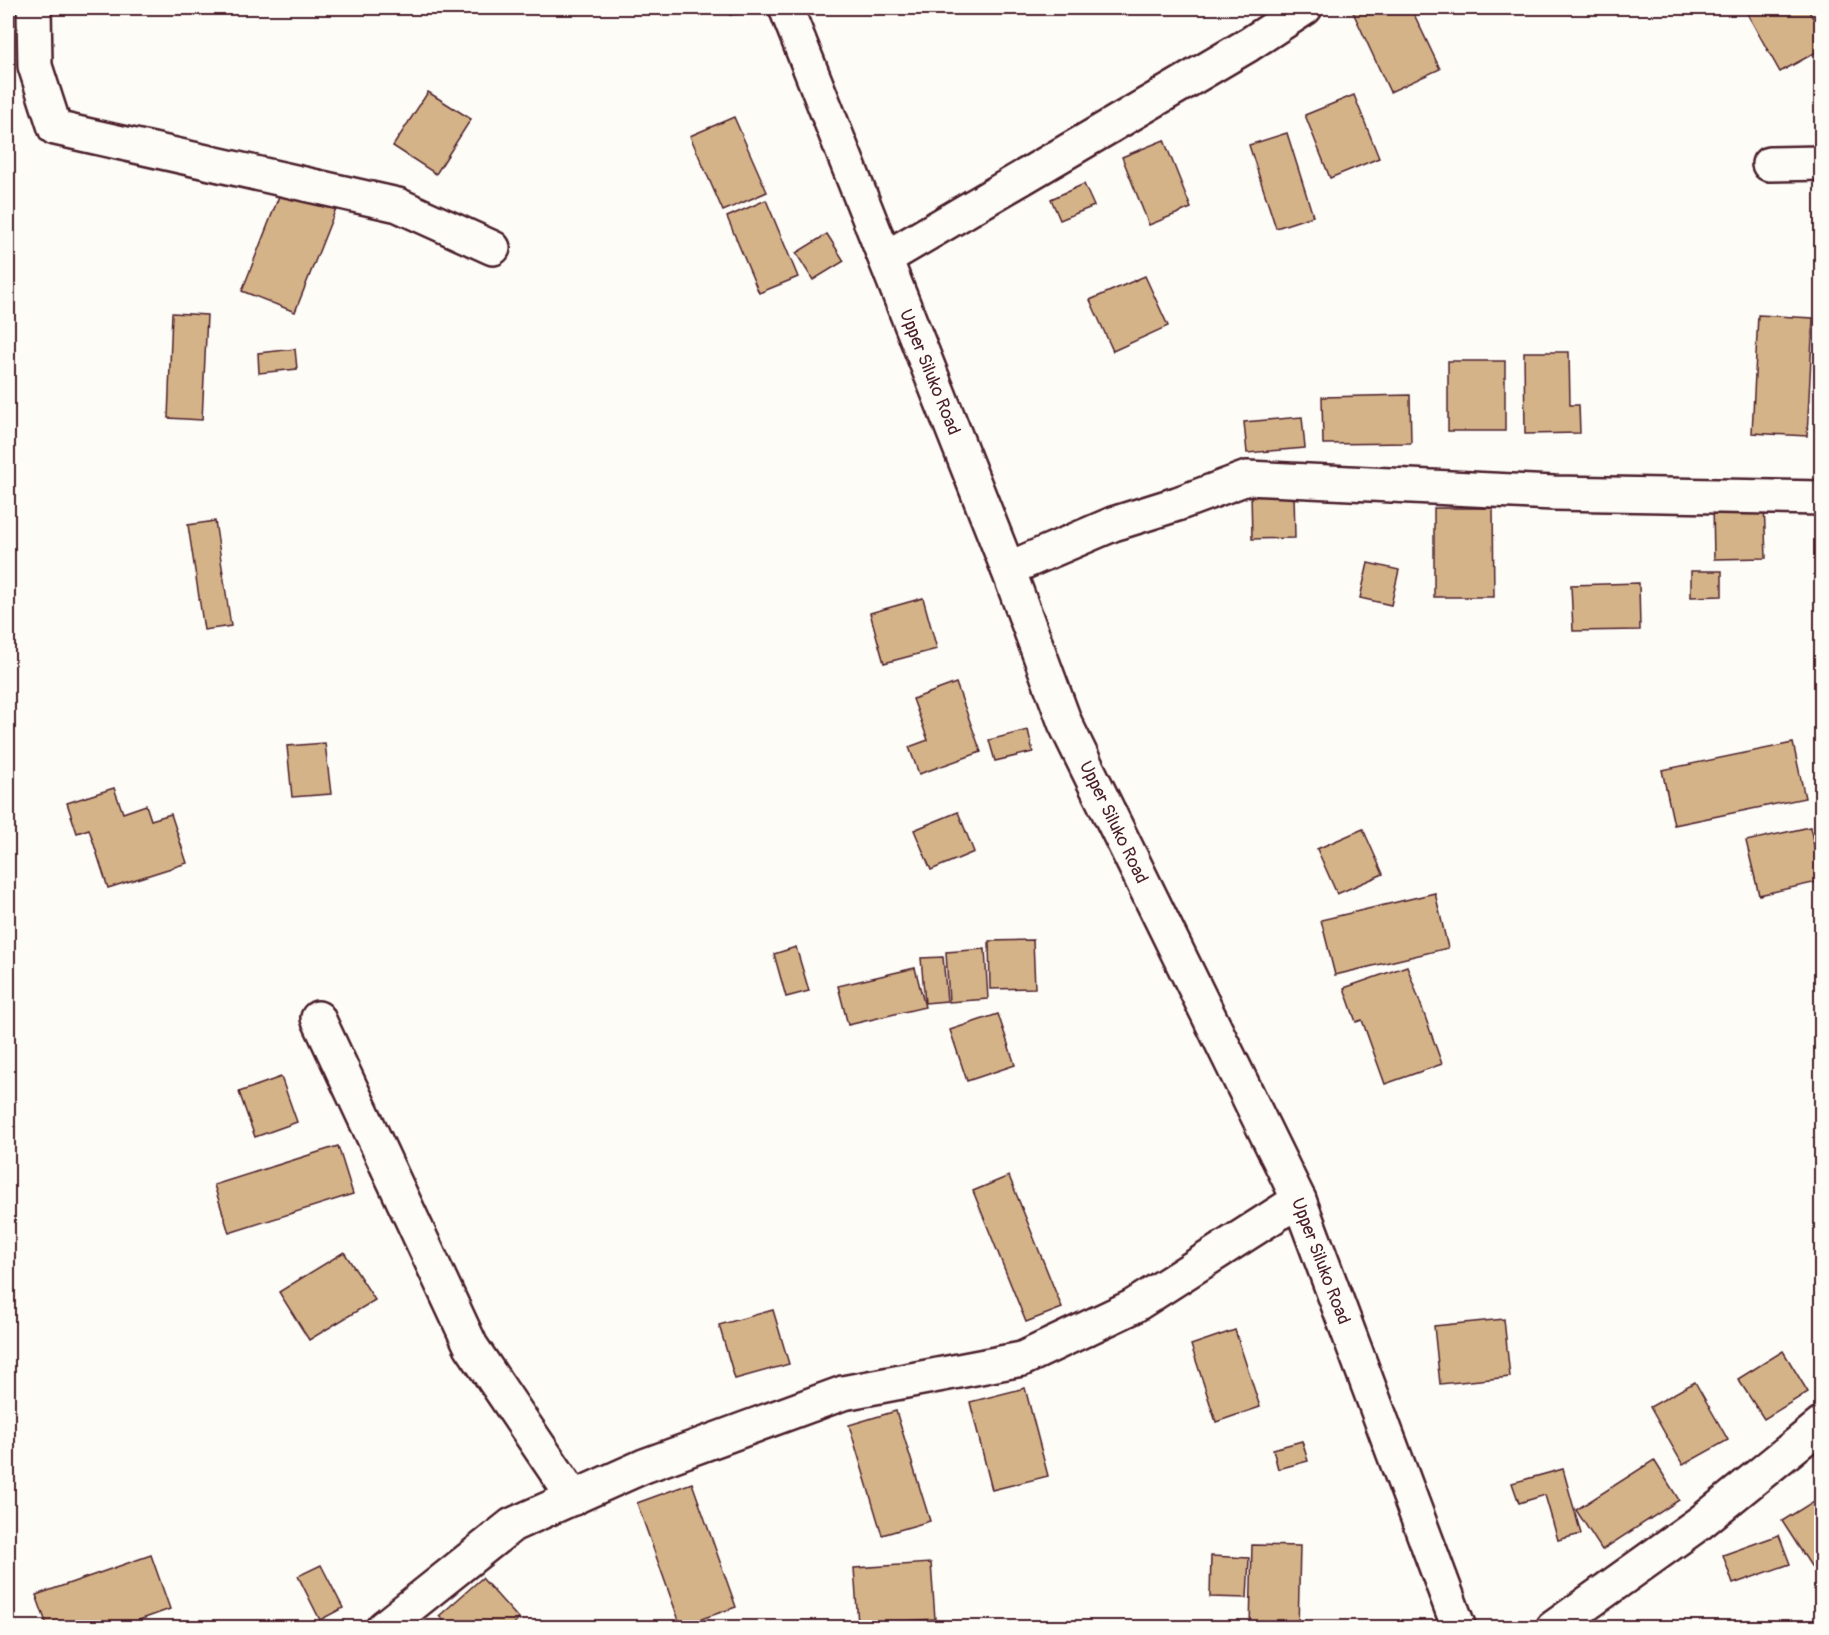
<svg xmlns="http://www.w3.org/2000/svg" width="1829" height="1635" viewBox="0 0 1829 1635" font-family="Pangolin,sans-serif">
<style>
.building{fill:#d5b388;stroke:#4a1f2b;stroke-width:1.5}
.lines{fill:none;stroke-linecap:round;stroke-linejoin:round}
.street-casing{stroke:#4a1f2b;stroke-width:38}
.primary-casing{stroke:#4a1f2b;stroke-width:38}
.street{stroke:#fdfcf7;stroke-width:33}
.primary{stroke:#fdfcf7;stroke-width:33}
.labels{text-anchor:middle;stroke-width:6;stroke-linejoin:round;paint-order:stroke}
.street-label{font-size:18px;fill:#4a1f2b;stroke:#fdfcf7}
</style>
<rect width="100%" height="100%" fill="#fdfcf7"/>
<filter id="ink" filterUnits="userSpaceOnUse"><feTurbulence type="fractalNoise" baseFrequency=".0167" numOctaves="2"/><feDisplacementMap in="SourceGraphic" scale="12" xChannelSelector="R" yChannelSelector="G"/><feConvolveMatrix kernelMatrix="1 2 1 2 8 2 1 2 1" color-interpolation-filters="sRGB"/></filter>
<g filter="url(#ink)">
<!-- building -->
<g class="building">
<path d="M728,8H746L747,11L730,15Z"/>
<path d="M1358,8H1411L1440,69L1390,92L1352,10Z"/>
<path d="M1744,8H1807L1822,33V49L1780,72Z"/>
<path d="M428,92L471,119L436,174L393,146Z"/>
<path d="M1354,95L1379,158L1330,178L1305,115Z"/>
<path d="M734,117L767,192L723,211L690,136Z"/>
<path d="M1287,133L1313,216L1276,228L1249,145Z"/>
<path d="M1164,140L1191,208L1149,225L1122,157Z"/>
<path d="M1084,184L1094,206L1060,220L1051,199Z"/>
<path d="M283,186L337,206L295,312L242,291Z"/>
<path d="M766,200L798,277L759,293L727,217Z"/>
<path d="M827,234L844,261L813,280L796,253Z"/>
<path d="M1145,276L1168,326L1113,351L1090,300Z"/>
<path d="M172,313L207,315L202,420L168,418Z"/>
<path d="M1758,315L1813,318L1807,436L1752,433Z"/>
<path d="M295,349L297,369L259,373L258,353Z"/>
<path d="M1524,352H1569L1570,405H1579L1580,433L1525,434Z"/>
<rect x="1448" y="361" width="57" height="70"/>
<path d="M1410,395L1411,443L1323,444L1322,397Z"/>
<path d="M1302,417L1305,448L1247,453L1244,422Z"/>
<path d="M1251,493H1294L1295,538L1252,539Z"/>
<path d="M1764,502L1766,558L1714,559L1713,503Z"/>
<path d="M1434,508H1493L1494,597H1434Z"/>
<path d="M215,521L231,626L204,630L188,525Z"/>
<path d="M1368,563L1399,570L1391,605L1360,598Z"/>
<path d="M1691,571H1722V596L1691,597Z"/>
<path d="M1639,583L1640,630L1573,631L1571,585Z"/>
<path d="M923,598L937,649L884,663L870,613Z"/>
<path d="M956,683L981,752L919,774L909,747L928,740L913,699Z"/>
<path d="M1028,730L1033,752L995,761L989,740Z"/>
<path d="M325,743L331,794L292,797L287,746Z"/>
<path d="M1793,743L1805,798L1674,825L1662,770Z"/>
<path d="M114,788L123,813L146,805L151,820L171,814L187,863L108,888L89,829L77,833L67,803Z"/>
<path d="M958,812L974,852L931,870L914,830Z"/>
<path d="M1810,827L1822,881L1759,895L1746,841Z"/>
<path d="M1363,829L1383,874L1337,894L1317,849Z"/>
<path d="M1435,893L1448,948L1335,975L1321,920Z"/>
<path d="M1033,940L1035,988L990,989L989,941Z"/>
<path d="M796,947L809,991L786,997L774,954Z"/>
<path d="M985,949L988,999L949,1002L946,952Z"/>
<path d="M943,957L947,1001L925,1003L921,958Z"/>
<path d="M1407,966L1442,1064L1385,1084L1362,1020L1356,1022L1344,988Z"/>
<path d="M915,968L925,1007L848,1025L838,986Z"/>
<path d="M998,1014L1015,1065L967,1081L950,1030Z"/>
<path d="M281,1077L297,1122L255,1137L239,1092Z"/>
<path d="M338,1146L353,1194L229,1233L214,1185Z"/>
<path d="M1009,1176L1062,1308L1026,1322L973,1191Z"/>
<path d="M344,1252L375,1300L309,1340L279,1292Z"/>
<path d="M773,1310L789,1364L735,1379L719,1325Z"/>
<path d="M1504,1319L1510,1377L1440,1384L1434,1326Z"/>
<path d="M1235,1330L1260,1407L1216,1422L1191,1345Z"/>
<path d="M1783,1351L1808,1392L1764,1419L1738,1379Z"/>
<path d="M1695,1382L1728,1440L1683,1465L1650,1407Z"/>
<path d="M1025,1388L1048,1476L992,1490L970,1402Z"/>
<path d="M896,1411L930,1521L882,1535L849,1425Z"/>
<path d="M1302,1441L1308,1461L1278,1469L1273,1449Z"/>
<path d="M1654,1460L1679,1500L1602,1550L1576,1510Z"/>
<path d="M1563,1469L1581,1534L1558,1540L1545,1495L1519,1503L1512,1483Z"/>
<path d="M692,1483L736,1607L681,1626L637,1503Z"/>
<path d="M1822,1496V1579L1820,1580L1782,1521Z"/>
<path d="M1779,1535L1790,1564L1733,1584L1723,1555Z"/>
<path d="M1252,1545L1300,1546L1298,1628H1250Z"/>
<path d="M151,1555L170,1609L117,1628H48L36,1595Z"/>
<path d="M1211,1556L1249,1558L1247,1598L1210,1597Z"/>
<path d="M931,1563L935,1619L858,1624L854,1568Z"/>
<path d="M321,1565L343,1608L320,1620L298,1576Z"/>
<path d="M482,1578L519,1619L510,1628H450L439,1616Z"/>
<path d="M10,1610L18,1628H8V1611Z"/>
</g>
<g class="lines">
<defs>
<g id="street">
<path d="M34,8L35,66L55,128L398,205L493,248"/>
<path d="M1769,164L1822,163"/>
<path d="M886,258L1248,45L1305,8"/>
<path d="M1008,569L1113,524L1177,504L1247,478L1554,493L1822,498"/>
<path d="M318,1018L471,1346L574,1498"/>
<path d="M383,1628L512,1525L644,1466L843,1393L1022,1359L1132,1307L1299,1200"/>
<path d="M1553,1628L1701,1522L1822,1424"/>
</g>
<path id="primary" d="M786,8L1008,569L1065,723L1299,1200L1459,1628"/>
</defs>
<!-- street casing -->
<use href="#street" class="street-casing"/>
<!-- primary casing -->
<use href="#primary" class="primary-casing"/>
<!-- street -->
<use href="#street" class="street"/>
<!-- primary -->
<use href="#primary" class="primary"/>
</g>
</g>
<g class="labels">
<!-- street labels -->
<g class="street-label">
<text transform="translate(930 372) rotate(68)" y="6">Upper Siluko Road</text>
<text transform="translate(1114 822) rotate(64)" y="6">Upper Siluko Road</text>
<text transform="translate(1321 1261) rotate(69)" y="6">Upper Siluko Road</text>
</g>
</g>
<!-- margin -->
<rect width="1829" height="1635" fill="none" stroke="#fdfcf7" stroke-width="30"/>
<rect x="15" y="15" width="1799" height="1605" fill="none" stroke="#4a1f2b" stroke-width="2" filter="url(#ink)"/>
</svg>
